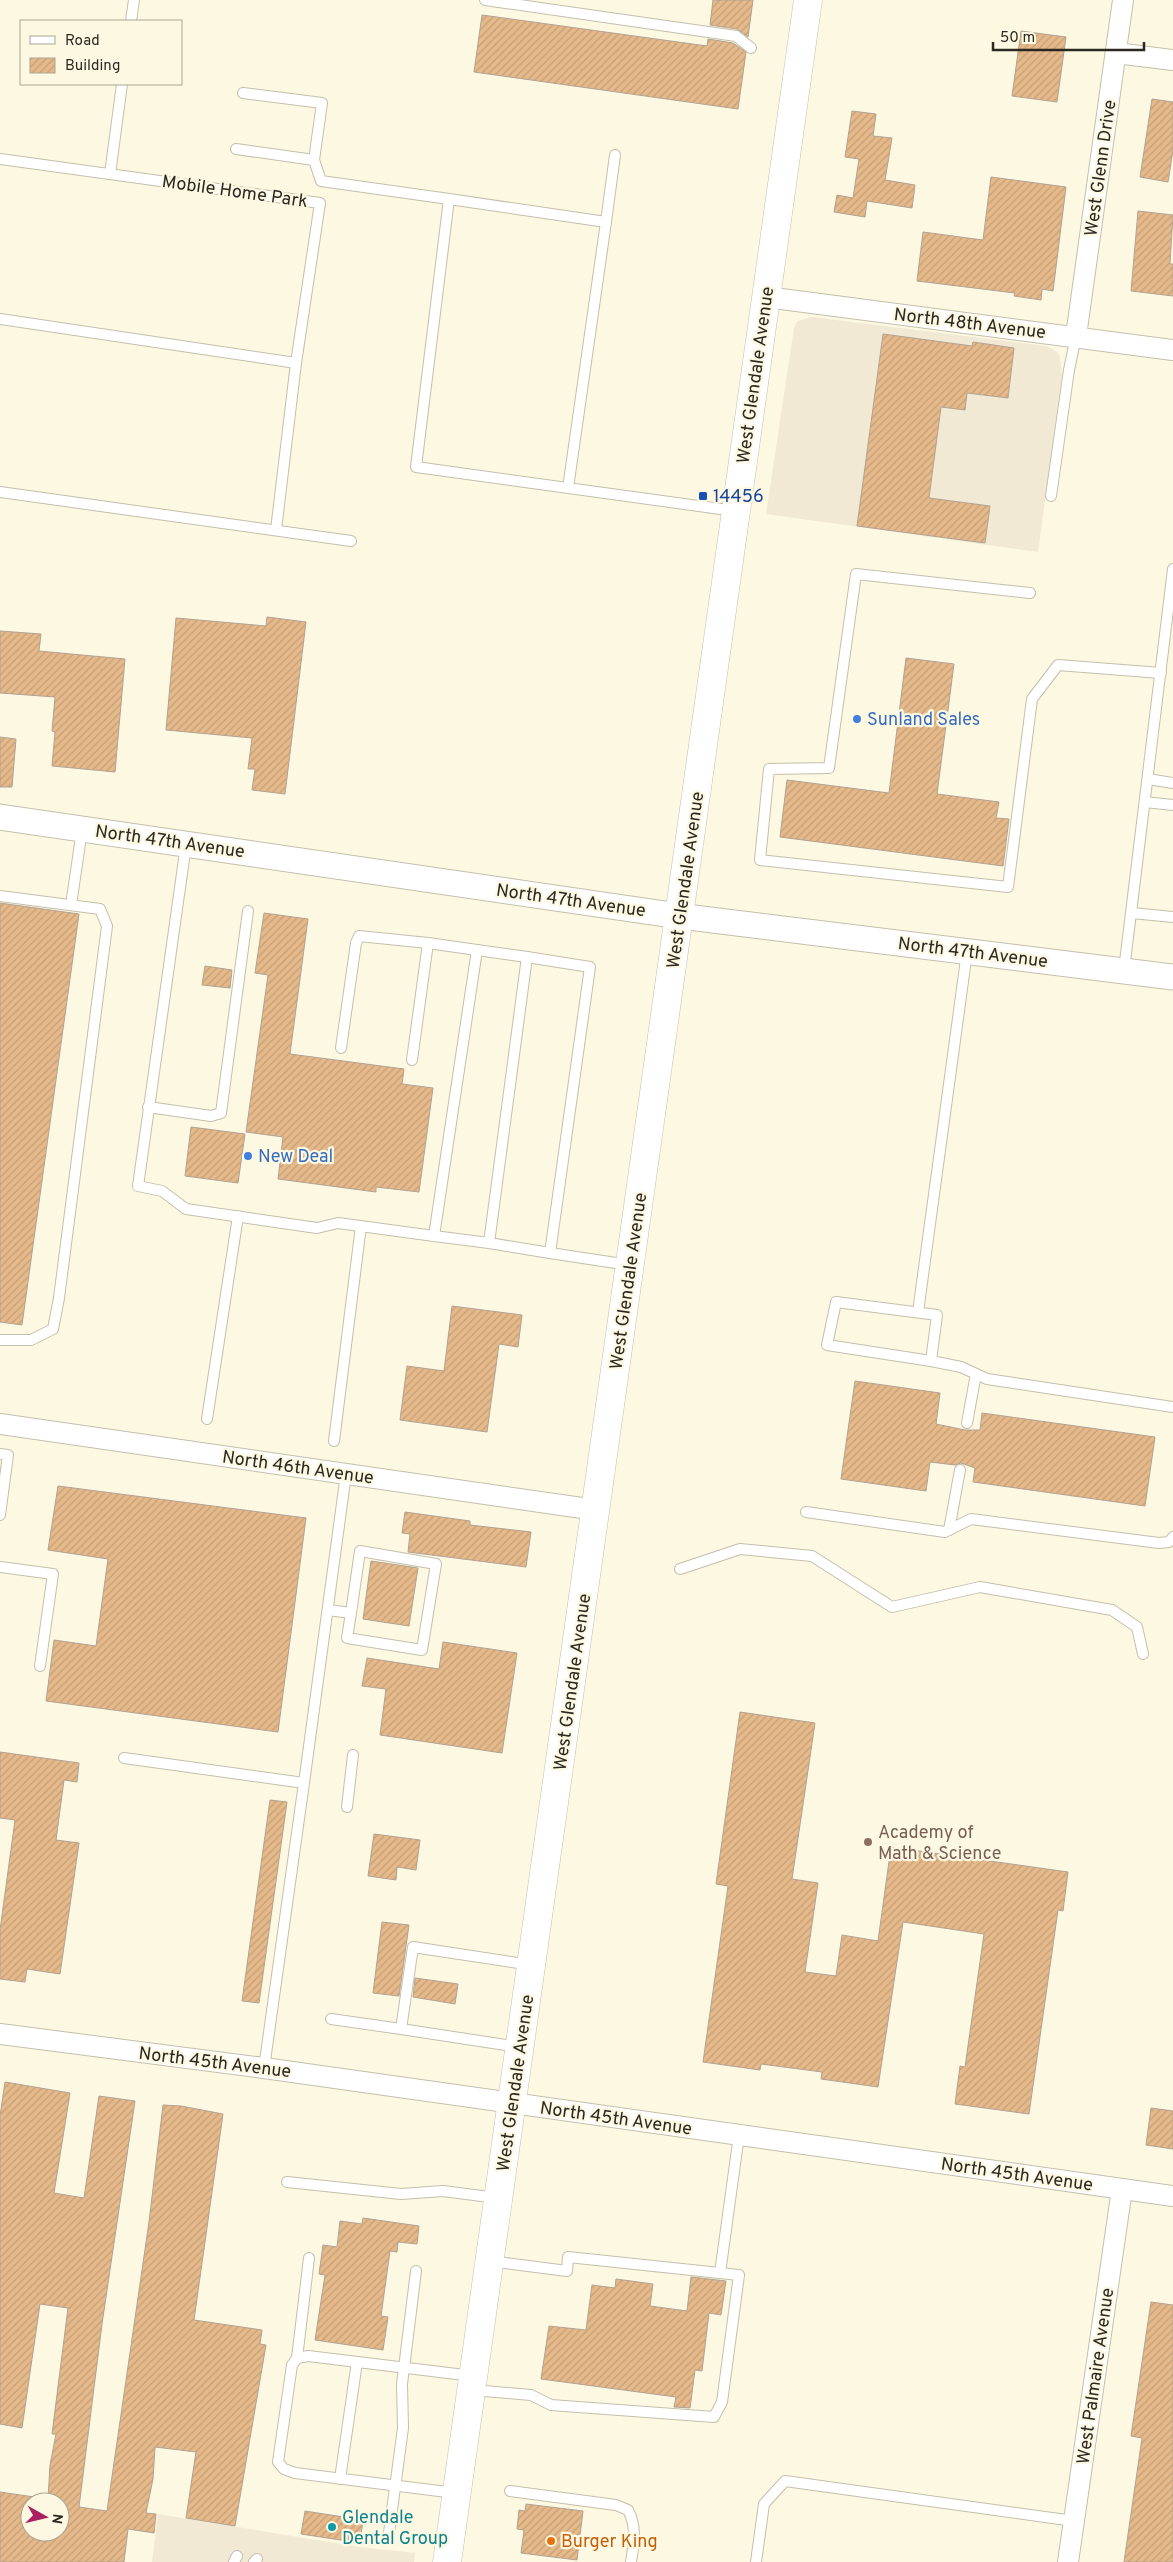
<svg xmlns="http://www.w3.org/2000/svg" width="1173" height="2562" viewBox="0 0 1173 2562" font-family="Overpass,sans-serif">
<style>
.commercial{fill:#f1e9d3}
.building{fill:url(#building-hatch);stroke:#b2a293;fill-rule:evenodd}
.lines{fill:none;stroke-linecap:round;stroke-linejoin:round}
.service-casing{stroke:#c4bfab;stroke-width:12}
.minor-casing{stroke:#c4bfab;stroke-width:22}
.tertiary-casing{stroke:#c4bfab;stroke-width:27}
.secondary-casing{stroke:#c4bfab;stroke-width:29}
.service{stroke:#fff;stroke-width:10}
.minor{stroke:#fff;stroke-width:20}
.tertiary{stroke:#fff;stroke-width:25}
.secondary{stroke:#fff;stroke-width:28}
.transit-dot{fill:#1a4fb4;stroke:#fdf8e2;stroke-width:2}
.shop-dot{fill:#3f7fe0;stroke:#fdf8e2;stroke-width:2}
.education-dot{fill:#8d6e63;stroke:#fdf8e2;stroke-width:2}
.culture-dot{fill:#0f9aa8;stroke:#fdf8e2;stroke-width:2}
.food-dot{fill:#e8710a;stroke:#fdf8e2;stroke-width:2}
.labels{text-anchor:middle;stroke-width:4.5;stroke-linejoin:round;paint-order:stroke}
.street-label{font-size:18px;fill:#2a2820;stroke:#fdf8e2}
.transit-label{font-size:18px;fill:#164399;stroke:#fdf8e2;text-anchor:start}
.shop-label{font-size:18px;fill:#366cbe;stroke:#fdf8e2;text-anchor:start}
.education-label{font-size:18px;fill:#785e54;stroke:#fdf8e2;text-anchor:start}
.culture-label{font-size:18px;fill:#0d838f;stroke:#fdf8e2;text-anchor:start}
.food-label{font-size:18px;fill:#c56008;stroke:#fdf8e2;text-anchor:start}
</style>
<defs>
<pattern id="building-hatch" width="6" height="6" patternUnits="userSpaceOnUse" patternTransform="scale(1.25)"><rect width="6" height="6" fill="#e5b98a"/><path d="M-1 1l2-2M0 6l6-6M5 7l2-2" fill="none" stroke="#c59f77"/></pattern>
</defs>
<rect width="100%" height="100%" fill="#fdf8e2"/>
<!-- commercial -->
<g class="commercial">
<path d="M812,317L1046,346L1056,351L1060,357L1062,375L1038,552L766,514L794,328L798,321Z"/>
<path d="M158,2514L359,2547L415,2553L414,2562H152Z"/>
</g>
<!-- building -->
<g class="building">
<path d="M713,0H753L748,37L737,29L710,25Z"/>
<path d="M482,15L707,46L708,39L733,43L746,52L738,109L474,72Z"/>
<path d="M1021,31L1066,37L1057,102L1012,96Z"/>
<path d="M1152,99L1173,102V150L1168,182L1140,177Z"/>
<path d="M852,111L876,114L873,136L892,138L885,180L915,185L912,208L867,201L865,217L834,212L837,195L853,198L859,159L845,157Z"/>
<path d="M991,177L1066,187L1053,291L1042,289L1041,300L1014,296L1015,293L917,281L923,232L983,240Z"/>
<path d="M1138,211L1173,215L1170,264H1173V296L1131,291Z"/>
<path d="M883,334L972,346L973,342L1014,348L1008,398L967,393L965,410L941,407L929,498L990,506L985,543L857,526Z"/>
<path d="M267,617L306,622L285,794L252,790L255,769H248L252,738L166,730L176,618L266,626Z"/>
<path d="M0,631L41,634L39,651L125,659L115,772L52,766L55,732L52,731L55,697L0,693Z"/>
<path d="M906,658L954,664L937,794L999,802L996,818L1009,819L1003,866L780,837L787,780L889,793Z"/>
<path d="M0,737L16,739L12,787H0Z"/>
<path d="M0,903L79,914L22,1325L0,1322Z"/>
<path d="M264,913L308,919L290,1054L404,1069L402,1084L433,1088L419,1192L376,1187V1192L278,1179L283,1137L246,1132L268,975L255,973Z"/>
<path d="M205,966L232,970L230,988L202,985Z"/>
<path d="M191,1127L245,1134L238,1183L185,1176Z"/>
<path d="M452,1306L522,1315L518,1347L499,1344L487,1432L400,1420L407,1366L444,1371Z"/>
<path d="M855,1381L940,1393L936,1424L965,1430H980L982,1413L1155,1437L1145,1506L973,1482L975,1468L961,1463L955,1465L930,1462L926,1491L841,1479Z"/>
<path d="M58,1486L306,1518L278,1732L46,1701L54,1640L96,1646L108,1559L48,1550Z"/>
<path d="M405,1512L470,1521V1525L531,1532L526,1567L408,1552L410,1534L402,1533Z"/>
<path d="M371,1561L418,1568L409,1626L363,1619Z"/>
<path d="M443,1642L517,1653L502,1753L380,1735L386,1689L362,1686L367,1658L439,1669Z"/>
<path d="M740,1712L815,1723L792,1879L818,1883L805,1972L836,1976L842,1935L878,1941L891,1847L1068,1872L1063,1911L1058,1910L1029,2114L955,2104L960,2066L965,2067L984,1934L903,1922L878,2087L821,2079L822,2072L761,2064L760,2070L703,2062L728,1886L716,1884Z"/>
<path d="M0,1752L79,1763L77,1782L64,1780L56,1840L79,1843L60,1974L27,1969L25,1982L0,1979V1930L15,1820L0,1818Z"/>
<path d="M270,1800L287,1802L259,2003L242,2001Z"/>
<path d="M374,1834L420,1840L416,1870L397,1867L396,1880L368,1876Z"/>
<path d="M382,1922L409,1925L399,1996L373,1993Z"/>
<path d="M415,1978L458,1984L455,2004L413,1997Z"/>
<path d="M5,2082L70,2093L54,2193L84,2198L99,2096L135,2101L102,2324L79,2507L107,2511L149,2222L163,2105L181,2106L223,2114L194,2320L262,2330L260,2344L266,2345L235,2526L186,2518L196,2452L155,2447L153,2479L146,2513L156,2514L154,2533L128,2529L124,2562H0V2492L48,2499L50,2465L56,2434H52L68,2308L40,2304L22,2428L0,2424V2116ZM30,2502H60V2532H30Z"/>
<path d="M1151,2108L1173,2111V2149L1146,2145Z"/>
<path d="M363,2218L419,2226L417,2244L398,2242L397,2252L390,2251L381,2316L388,2317L383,2350L315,2340L325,2275L319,2274L323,2245L337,2247L340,2221L362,2224Z"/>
<path d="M691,2277L726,2281L721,2315L709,2313L702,2371L695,2370L690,2408L674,2407L676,2397L541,2379L549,2326L586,2330L592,2285L615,2288L616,2279L653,2284L650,2306L687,2311Z"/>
<path d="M1151,2302L1173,2305V2562H1124L1142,2438L1131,2436Z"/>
<path d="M526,2504L583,2511L577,2560L521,2553L524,2530L517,2529L519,2510L525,2511Z"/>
<path d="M305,2511L363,2520L360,2543L301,2534Z"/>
</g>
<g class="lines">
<defs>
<g id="service">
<path d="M485,0L736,36L751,48"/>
<path d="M131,21L134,0"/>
<path d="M243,93L322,103L314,160L321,181L449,199"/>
<path d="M236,149L314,160"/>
<path d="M0,159L320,203L296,363L276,530"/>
<path d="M110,174L122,84"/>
<path d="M606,222L615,155"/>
<path d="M0,319L296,363"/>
<path d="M568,488L606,222L449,199L416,467L735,511"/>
<path d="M0,492L351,541"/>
<path d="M1051,496L1069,370L1076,336"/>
<path d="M1030,593L856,574L829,768L769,769L760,860L1008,887L1032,699L1058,665L1161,673"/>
<path d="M1148,779L1173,783"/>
<path d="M1145,802L1173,805"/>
<path d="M186,845L138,1186L162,1191L186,1209L317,1228L338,1223L434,1236"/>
<path d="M0,896L100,909L107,926L59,1298L53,1329L31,1340H0"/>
<path d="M71,905L82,830"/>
<path d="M1132,913L1173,917"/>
<path d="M477,950L527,957"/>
<path d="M1124,970L1173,569"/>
<path d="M341,1048L356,943L359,936L428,943"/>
<path d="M412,1060L428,943L477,950L434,1236L489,1243L527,957L590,967L550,1253L629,1265"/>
<path d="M148,1107L211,1116L221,1113L248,911"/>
<path d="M489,1243L550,1253"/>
<path d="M836,1302L937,1315L931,1361L827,1345Z"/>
<path d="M918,1312L967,952"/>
<path d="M931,1361L961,1367L987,1379L1173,1407"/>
<path d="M207,1419L238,1216"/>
<path d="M967,1423L976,1374"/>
<path d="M334,1441L361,1226"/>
<path d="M0,1454L8,1455L0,1515"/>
<path d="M806,1512L945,1532L971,1519L1159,1543L1169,1542L1173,1537"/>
<path d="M949,1530L960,1470"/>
<path d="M0,1567L53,1574L40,1666"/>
<path d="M680,1569L740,1549L812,1556L892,1607L980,1587L1112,1610L1137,1627L1143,1654"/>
<path d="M328,1610L351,1613L360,1551L436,1564L422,1650L347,1638L351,1613"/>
<path d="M124,1758L304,1783L264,2068"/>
<path d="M304,1783L346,1474"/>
<path d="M347,1807L353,1755"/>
<path d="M331,2019L401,2029L413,1947L531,1965"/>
<path d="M401,2029L519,2047"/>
<path d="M287,2182L401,2194L443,2191L497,2198"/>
<path d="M720,2273L739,2135"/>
<path d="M297,2358L309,2258"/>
<path d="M473,2390L531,2395L551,2405L714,2417L722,2402L739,2275L568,2257L567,2271L490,2261"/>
<path d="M340,2479L357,2362"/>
<path d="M510,2491L616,2505L628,2510C637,2527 634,2543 631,2562"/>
<path d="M455,2493L295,2473L284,2469L278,2462L292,2365L297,2358L308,2356L473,2376"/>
<path d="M388,2540L403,2428L402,2384L416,2271"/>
<path d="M234,2562L237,2556"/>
<path d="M254,2562L257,2559"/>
<path d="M756,2562L764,2504L785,2481L1074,2521"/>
</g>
<g id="minor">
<path d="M1116,53L1173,60"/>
<path d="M766,297L1173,350"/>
<path d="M1076,336L1123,0"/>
<path d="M0,1424L596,1510"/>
<path d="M0,2034L264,2068L1173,2196"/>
<path d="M1068,2562L1122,2189"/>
</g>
<path id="tertiary" d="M0,817L679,916L1173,977"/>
<path id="secondary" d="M447,2562L808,0"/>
</defs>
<!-- service casing -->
<use href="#service" class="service-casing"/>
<!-- minor casing -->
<use href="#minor" class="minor-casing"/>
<!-- tertiary casing -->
<use href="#tertiary" class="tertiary-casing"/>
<!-- secondary casing -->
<use href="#secondary" class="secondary-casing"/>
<!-- service -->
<use href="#service" class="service"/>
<!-- minor -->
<use href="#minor" class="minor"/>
<!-- tertiary -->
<use href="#tertiary" class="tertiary"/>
<!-- secondary -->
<use href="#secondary" class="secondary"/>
</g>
<!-- markers -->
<rect class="transit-dot" x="698" y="491" width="10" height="10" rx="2.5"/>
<g class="shop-dot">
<circle cx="857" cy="719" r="5"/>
<circle cx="248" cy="1156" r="5"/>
</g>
<circle class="education-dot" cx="868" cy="1842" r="5"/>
<circle class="culture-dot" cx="332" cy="2527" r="5"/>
<circle class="food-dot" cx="551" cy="2541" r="5"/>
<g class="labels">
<!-- street labels -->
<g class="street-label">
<text transform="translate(1100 168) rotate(-82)" y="6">West Glenn Drive</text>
<text transform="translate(235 191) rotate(8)" y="6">Mobile Home Park</text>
<text transform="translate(970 323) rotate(7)" y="6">North 48th Avenue</text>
<text transform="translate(755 375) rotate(-82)" y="6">West Glendale Avenue</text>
<text transform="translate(170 841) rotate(8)" y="6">North 47th Avenue</text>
<text transform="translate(685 880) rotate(-82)" y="6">West Glendale Avenue</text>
<text transform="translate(571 900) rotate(8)" y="6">North 47th Avenue</text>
<text transform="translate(973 952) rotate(7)" y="6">North 47th Avenue</text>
<text transform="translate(628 1281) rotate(-82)" y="6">West Glendale Avenue</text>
<text transform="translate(298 1467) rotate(8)" y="6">North 46th Avenue</text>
<text transform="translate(572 1682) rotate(-82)" y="6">West Glendale Avenue</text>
<text transform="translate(215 2062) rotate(7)" y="6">North 45th Avenue</text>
<text transform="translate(515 2083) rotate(-82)" y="6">West Glendale Avenue</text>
<text transform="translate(616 2118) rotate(8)" y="6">North 45th Avenue</text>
<text transform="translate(1017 2174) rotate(8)" y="6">North 45th Avenue</text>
<text transform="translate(1095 2376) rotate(-82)" y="6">West Palmaire Avenue</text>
</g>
<!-- transit labels -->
<g class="transit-label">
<text x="713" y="502">14456</text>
</g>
<!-- shop labels -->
<g class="shop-label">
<text x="867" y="725">Sunland Sales</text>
<text x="258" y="1162">New Deal</text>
</g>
<!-- education labels -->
<g class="education-label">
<text x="878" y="1838">Academy of<tspan x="878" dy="21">Math &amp; Science</tspan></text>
</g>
<!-- culture labels -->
<g class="culture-label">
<text x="342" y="2523">Glendale<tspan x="342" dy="21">Dental Group</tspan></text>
</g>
<!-- food labels -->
<g class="food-label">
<text x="561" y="2547">Burger King</text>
</g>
</g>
<!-- legend -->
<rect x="20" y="20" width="162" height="65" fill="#fdf8e2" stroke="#a9a594"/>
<rect x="30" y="36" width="25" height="8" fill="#ffffff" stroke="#a9a594"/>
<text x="65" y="45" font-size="15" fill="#2a2820">Road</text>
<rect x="30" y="58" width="25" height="15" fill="url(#building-hatch)" stroke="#a9a594"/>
<text x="65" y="70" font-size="15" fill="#2a2820">Building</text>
<!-- north arrow -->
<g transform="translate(45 2517) rotate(98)"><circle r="24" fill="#fdf8e2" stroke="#a9a594"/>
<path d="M0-4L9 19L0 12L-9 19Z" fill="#aa1f62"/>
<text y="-8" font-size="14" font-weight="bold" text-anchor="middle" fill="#2a2820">N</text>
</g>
<!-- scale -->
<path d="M993 42v8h151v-8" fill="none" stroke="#2a2820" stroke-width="2.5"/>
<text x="1000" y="42" font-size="15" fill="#2a2820" stroke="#fdf8e2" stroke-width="4" paint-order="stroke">50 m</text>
</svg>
